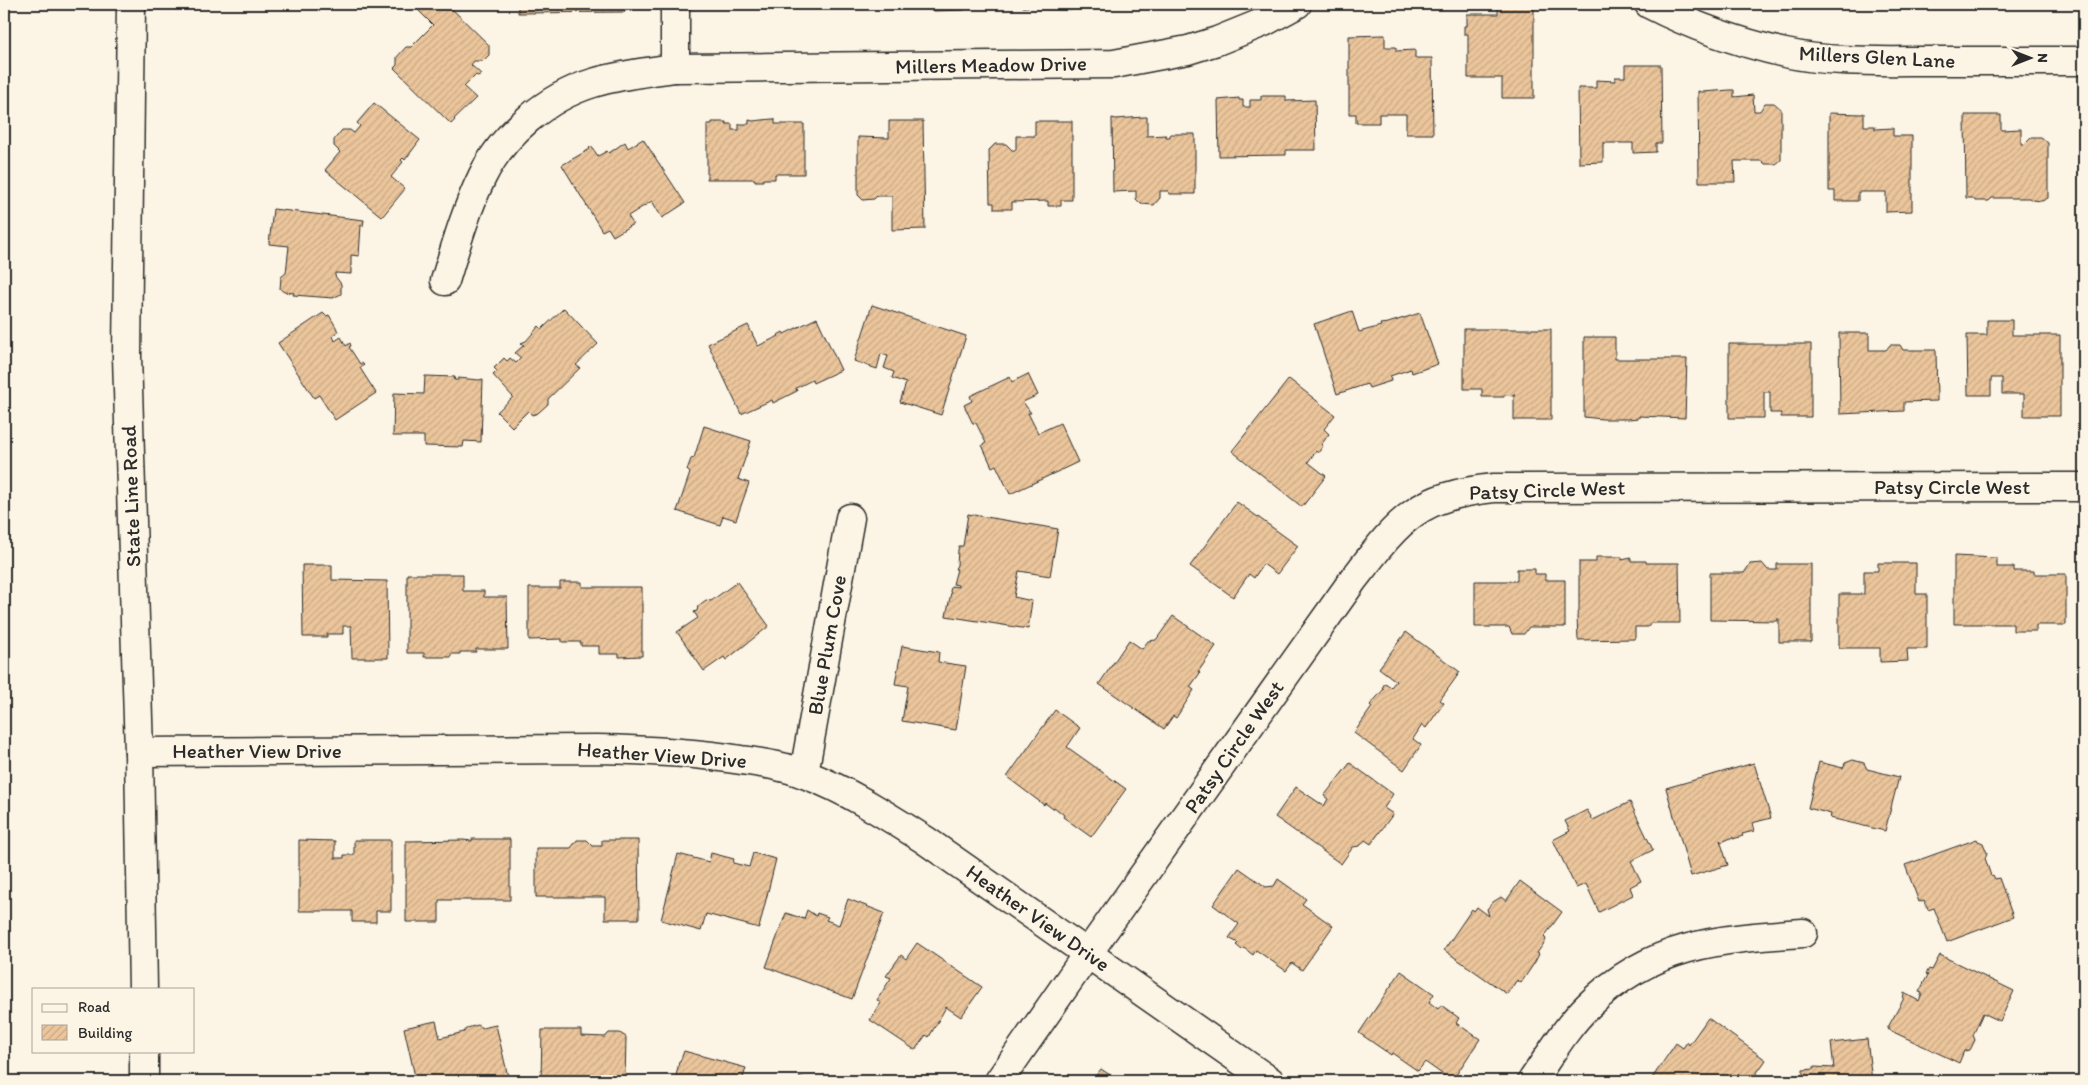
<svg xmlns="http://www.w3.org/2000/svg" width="2088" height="1085" viewBox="0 0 2088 1085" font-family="Itim,sans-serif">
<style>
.building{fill:url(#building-hatch);stroke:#2b2b2b}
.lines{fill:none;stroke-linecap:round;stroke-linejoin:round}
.minor-casing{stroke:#2b2b2b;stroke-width:31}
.tertiary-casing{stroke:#2b2b2b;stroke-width:31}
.minor{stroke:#fcf5e5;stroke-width:28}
.tertiary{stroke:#fcf5e5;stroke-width:28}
.labels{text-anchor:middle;stroke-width:4;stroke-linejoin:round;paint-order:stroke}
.street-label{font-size:21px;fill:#2b2b2b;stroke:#fcf5e5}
</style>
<defs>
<pattern id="building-hatch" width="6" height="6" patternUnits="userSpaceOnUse" patternTransform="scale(1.25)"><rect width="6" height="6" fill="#ebc59b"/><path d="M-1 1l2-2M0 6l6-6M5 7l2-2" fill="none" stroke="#caa986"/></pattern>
</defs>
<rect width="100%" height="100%" fill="#fcf5e5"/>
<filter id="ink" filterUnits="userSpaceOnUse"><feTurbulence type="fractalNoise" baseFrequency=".02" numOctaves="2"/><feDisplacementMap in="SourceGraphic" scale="10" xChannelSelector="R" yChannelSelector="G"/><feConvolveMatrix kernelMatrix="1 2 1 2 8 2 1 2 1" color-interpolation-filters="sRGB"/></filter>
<g filter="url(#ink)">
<!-- building -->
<g class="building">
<path d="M426,4H447L489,45V55L483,61H474L471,65L481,74L478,76L476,75L464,87L476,98L454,119L455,120L451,124L394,68L397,65V57L406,47H411L433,25L419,11Z"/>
<path d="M518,4H623L625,12L518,13Z"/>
<rect x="741" y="4" width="15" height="2"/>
<rect x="779" y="4" width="24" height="2"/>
<path d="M931,4H964V10L931,11Z"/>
<path d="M1023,4H1072V10L1040,9L1037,6L1023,7Z"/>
<path d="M1498,4H1534V98H1502V78H1468V34H1464V26H1467V14H1498Z"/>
<path d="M1985,4H2022V5L1985,6Z"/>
<path d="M1383,35H1385V47H1396V51L1415,50V58H1432L1433,134H1406V114H1379V123H1356V114H1349V36Z"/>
<path d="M1625,65H1661L1662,143H1656V152L1633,153V143H1603V162L1579,163L1578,88H1596V80L1615,81V77H1625Z"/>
<path d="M1730,90H1734V97L1753,95L1754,111H1760L1765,103H1774L1781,109V160L1776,164H1765L1762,161H1734L1735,182H1699L1698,91L1702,92Z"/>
<path d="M1261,96H1286V101L1315,100L1316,150H1286V155L1219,156L1218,100L1239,98V100H1243V107H1250V100H1261Z"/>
<path d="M374,103L420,140L405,160L403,158L401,160L403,162L391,177L405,189L382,217L325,170L340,152L334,146V140L342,130H350L354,133L360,126L357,123Z"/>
<path d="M1829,113L1862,114L1864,113V126H1875V129L1893,128V136H1912V211L1886,212V192H1858V201H1835V191H1829Z"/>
<path d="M1965,115H2001V130L2021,129V144H2024L2031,137H2041L2048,143V198L2042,201L2032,200L2029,198H1992L1989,201H1975L1973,198H1966Z"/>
<path d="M1144,117H1147V136L1166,135V137H1170V134H1195V194H1170L1168,191H1160V198L1154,205L1141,204L1136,199V191L1113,192L1112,118L1116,119Z"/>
<path d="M772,119H775V124H804V174H775V179H763V181H755V179H707V124H712V122H726V124H732V130H739V124H749V120L753,121Z"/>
<path d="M889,121H923L925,229L892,230V196H877L874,199L863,200L858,195V137L889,138Z"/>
<path d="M1035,121H1072V200H1061V206H1048V201L1012,202V209H994V203H990L989,150L995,144H1006L1012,150H1016V136H1035Z"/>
<path d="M643,139L685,203L662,218L652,201L628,216L633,224L613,236L608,228L602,231L562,165L590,149L589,148L591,146L598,156L607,151L609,153L625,142L628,148Z"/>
<path d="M273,209L364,220L363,226L361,225L359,256L351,255V274L335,273V276L341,284V294L333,298L293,295L294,293L284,292L280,289L281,277L286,273L289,246L269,244Z"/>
<path d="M872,305L966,336L941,415L900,402L906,383L892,378L894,372L884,368L888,356L881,354L877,369L854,361Z"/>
<path d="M564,308L598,344L576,365L580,368L548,399V404L538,413L532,415L528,411L512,427L497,412L513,397L493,375L497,371L494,368L504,358L507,361L510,358L516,363L521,358L515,353L524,345L521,343L526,341L539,326L542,329Z"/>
<path d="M1352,311L1359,332L1381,326L1380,324L1388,323L1420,313L1438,364L1412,373L1411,369L1390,376L1391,381L1369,388L1367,384L1337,394L1314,324Z"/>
<path d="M323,313L326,316L329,315L336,327L338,332L333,336L335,341L341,337L346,346L350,343L351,346L349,347L360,364L362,363L364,365L360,368L376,393L335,420L319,395L314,398L278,343Z"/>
<path d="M817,318L841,370L813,383L812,380L796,388L797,391L773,403L772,400L741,414L708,344L748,325L758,346L779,336L778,335L783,332L784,334Z"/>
<path d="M1987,320H2012V335H2060V416H2024V394H2002V378H1991V395H1968L1967,335H1987Z"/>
<path d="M1464,329H1551V420H1514V394V396L1504,395V397H1482V389H1464Z"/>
<path d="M1839,333H1869V350H1886L1890,345H1900L1903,350H1936L1937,401L1904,402V411L1840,414Z"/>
<path d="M1584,337H1615V359H1687L1685,418L1639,416V418L1628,419H1602L1584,417Z"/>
<path d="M1729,344H1811V417H1781V413H1770V392H1764V418H1729Z"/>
<path d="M1028,374L1038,395L1023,402L1031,413H1028L1038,433L1060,423L1078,462L1010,494L996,465L992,467L982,445L986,443L976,423L973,424L964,405L972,401L970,396L1010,377L1012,382Z"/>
<path d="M425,376L455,377L454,380H458V378L479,380L483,379L481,442L464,441L463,447L424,446V436H393L394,393L424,394Z"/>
<path d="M1289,379L1335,415L1324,429L1329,434L1321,445L1323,446L1318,453L1316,451L1308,462L1326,476L1302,507L1232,451Z"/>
<path d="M704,426L751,441L738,479L749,483L736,520L723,516L720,525L677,511L690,473L687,470L691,459L694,458Z"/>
<path d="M1237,502L1298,546L1277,574L1263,564L1254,578L1249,574L1233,597L1190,566Z"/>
<path d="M968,514L1058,529L1050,576L1019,571L1014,597L1032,601L1028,629L946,616L951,593L950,592L951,586L958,587V585L953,584L957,569H955L957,565L958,550L959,546H963Z"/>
<path d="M1954,556L1997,558V567H2014V571H2034V574H2066V625H2036V631H2013V624H1954Z"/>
<path d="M1596,557H1622V560L1631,558V561H1646V563H1679L1680,623H1651L1648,627H1635V639L1578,640L1577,616L1579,611V562H1596Z"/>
<path d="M1762,563L1768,570H1777V564H1811V642H1779V619H1777V621L1710,620V573H1744L1750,564Z"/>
<path d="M1878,563H1916V594H1927V649H1907L1908,661L1880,662V648H1839V594H1864V571H1878Z"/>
<path d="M302,565H332V580L387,581L388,658H352L351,626H343V634H327V637H303Z"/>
<path d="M1517,569H1535V574H1545V580H1565V627H1529L1524,634H1512L1509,627H1475V581H1517Z"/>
<path d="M407,574H463V591H484V597H507L508,649H476V652H460V654H451V657H424V653H407Z"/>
<path d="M560,582H582V587H642V656L619,657V654H599V646H581V642H562V639L529,640V588H560Z"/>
<path d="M737,582L769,626L726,660L724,657L704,671L677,632L698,618L694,612L697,611L698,606L706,600L711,601Z"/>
<path d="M1173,616L1216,646L1198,672L1200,673L1190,687L1194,690L1176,718L1173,716L1164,729L1099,684L1129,640L1142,649L1148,641L1156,640Z"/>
<path d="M1406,632L1460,672L1440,700L1444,703L1426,728L1422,725L1413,739L1421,745L1404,770L1354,733L1372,707L1370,705L1384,689L1382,688L1385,683L1391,687L1396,681L1379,668Z"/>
<path d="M902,646L939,652L938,662L966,666L956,730L902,721L908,686L895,684Z"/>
<path d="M1055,710L1080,728L1067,747L1126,789L1091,837L1063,817L1064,815L1054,807L1053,809L1045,803L1044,805L1007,777Z"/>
<path d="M1853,760L1864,763L1867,769L1899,777L1885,831L1830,818L1831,814L1808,808L1819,762L1843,768L1845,763Z"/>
<path d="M1350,763L1393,794L1384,808L1393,814L1371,844L1365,840L1360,846L1353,847L1341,864L1275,817L1296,787L1324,806L1328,799L1324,796Z"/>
<path d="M1754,763L1771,818L1752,823L1754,831L1742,834L1743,836L1733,839V837L1722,842L1720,840L1728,865L1691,876L1666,788Z"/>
<path d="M1630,802L1653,850L1631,861L1641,881L1630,887L1633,895L1599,912L1586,884L1576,888L1553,840L1570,831L1565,821L1587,810L1593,820Z"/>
<path d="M472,839H510V900H439V922H406V841L463,840L472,841Z"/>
<path d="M1977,839L1978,841L1983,843L1987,853L1985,858L1991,876L1993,875L1995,879L1999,878L2013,917L1947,942L1934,908L1928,910L1924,900L1919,902L1905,865Z"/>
<path d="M299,840L335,841V858H344V855H354V840H391V911H376V922H352V911H299Z"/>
<path d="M577,840H587L593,846H602V840H638L639,919H605V897H536V848H571Z"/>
<path d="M711,853L734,859L733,863L749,867L753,853L776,859L759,928L706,914L701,931L661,920L678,854L709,862Z"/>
<path d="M1239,868L1266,887L1274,886L1278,879L1306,899L1302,904L1333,926L1302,970L1292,963L1286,971L1256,950L1253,955L1244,948L1242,950L1236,945L1238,943L1229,938L1239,924L1213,905Z"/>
<path d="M1520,881L1562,912L1544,937L1546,939L1545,942L1537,953L1539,954L1535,962L1521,983L1517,980L1507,994L1444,950L1472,909L1474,911L1477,907L1489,916L1487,909L1493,902L1501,897L1506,901Z"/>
<path d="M848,899L884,913L852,999L766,967L786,913L804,919L807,910L816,916L817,913L828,917L826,920L839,925Z"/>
<path d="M917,943L982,987L961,1017L946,1007L929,1037L926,1035L915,1050L870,1020L881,1003L877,1000L891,978L886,976L901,955L906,959Z"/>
<path d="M1940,955L2014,991L2000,1021L1983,1013L1973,1035L1975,1040L1970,1050L1964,1051L1959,1063L1887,1029L1903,1000L1904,993L1919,1001L1922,993L1919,992L1928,975L1926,974L1929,969L1932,970Z"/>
<path d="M1401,971L1434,994L1429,1002L1438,1009L1441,1005L1459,1018L1456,1023L1480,1039L1452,1081L1425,1062L1418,1071L1392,1053L1391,1055L1359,1033Z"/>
<path d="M1708,1018L1766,1060L1751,1081H1650L1676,1043L1683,1048L1687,1042L1689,1045Z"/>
<path d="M436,1021L440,1038L464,1032L467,1028L478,1025L482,1028L496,1025L509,1081H416L404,1028Z"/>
<path d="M542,1030H581V1036L605,1037L609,1033H620L626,1037L625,1081H541Z"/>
<path d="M1867,1039L1872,1081H1786L1803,1078V1070L1814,1069V1067L1834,1068L1831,1043Z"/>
<path d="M684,1051L746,1068L742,1081H675L679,1062H680Z"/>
<path d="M1101,1069L1119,1081H1092Z"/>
<path d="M800,1077L814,1081H799Z"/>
</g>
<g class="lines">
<defs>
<g id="minor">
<path d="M1649,4C1692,26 1737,42 1785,53C1831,63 1881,61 1929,61C1980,61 2032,61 2084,61"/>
<path d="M675,68V4"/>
<path d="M445,281C456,245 466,210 482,177C503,134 547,97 593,83C620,75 647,72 675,68L1114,64L1188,50L1217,41L1264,22L1297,4"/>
<path d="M139,752L597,749C645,750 693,752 741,760C762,763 785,766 804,774C847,790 886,815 925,840L1270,1081"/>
<path d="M804,773L850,518"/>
<path d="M999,1081L1088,953L1353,580C1399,521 1415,496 1494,488L2084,487"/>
<path d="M1532,1081C1550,1055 1566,1027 1589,1005C1652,943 1720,939 1803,933"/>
</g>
<g id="tertiary">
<path d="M131,4L127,356L139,752L143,989"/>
<path d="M144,1051V1081"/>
</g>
</defs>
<!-- minor casing -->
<use href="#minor" class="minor-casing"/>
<!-- tertiary casing -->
<use href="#tertiary" class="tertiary-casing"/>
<!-- minor -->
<use href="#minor" class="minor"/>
<!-- tertiary -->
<use href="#tertiary" class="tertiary"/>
</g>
</g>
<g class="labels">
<!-- street labels -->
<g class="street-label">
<text transform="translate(1877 57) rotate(3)" y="7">Millers Glen Lane</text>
<text transform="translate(991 65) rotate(-1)" y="7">Millers Meadow Drive</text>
<text x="1952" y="494">Patsy Circle West</text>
<text transform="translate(1547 490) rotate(-2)" y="7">Patsy Circle West</text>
<text transform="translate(131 496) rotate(-92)" y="7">State Line Road</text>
<text transform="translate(827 645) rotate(-80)" y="7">Blue Plum Cove</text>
<text transform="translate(1234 747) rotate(-55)" y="7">Patsy Circle West</text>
<text x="257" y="758">Heather View Drive</text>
<text transform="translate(662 755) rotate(4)" y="7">Heather View Drive</text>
<text transform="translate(1038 918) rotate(35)" y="7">Heather View Drive</text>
</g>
</g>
<!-- margin -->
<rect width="2088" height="1085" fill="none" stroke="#fcf5e5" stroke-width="20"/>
<rect x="10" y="10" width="2068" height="1065" fill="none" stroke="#2b2b2b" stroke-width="2" filter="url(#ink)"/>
<!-- legend -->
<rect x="32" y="988" width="162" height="65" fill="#fcf5e5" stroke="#a8a49b"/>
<rect x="42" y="1004" width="25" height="8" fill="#fcf5e5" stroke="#a8a49b"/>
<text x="78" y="1012" font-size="15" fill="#2b2b2b">Road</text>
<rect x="42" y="1025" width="25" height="15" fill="url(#building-hatch)" stroke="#a8a49b"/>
<text x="78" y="1038" font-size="15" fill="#2b2b2b">Building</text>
<!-- north arrow -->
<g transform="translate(2030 58) rotate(90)" stroke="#fcf5e5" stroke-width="4" paint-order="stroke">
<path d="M0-4L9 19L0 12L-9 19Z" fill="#2b2b2b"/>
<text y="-8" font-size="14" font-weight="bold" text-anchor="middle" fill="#2b2b2b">N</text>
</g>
</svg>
